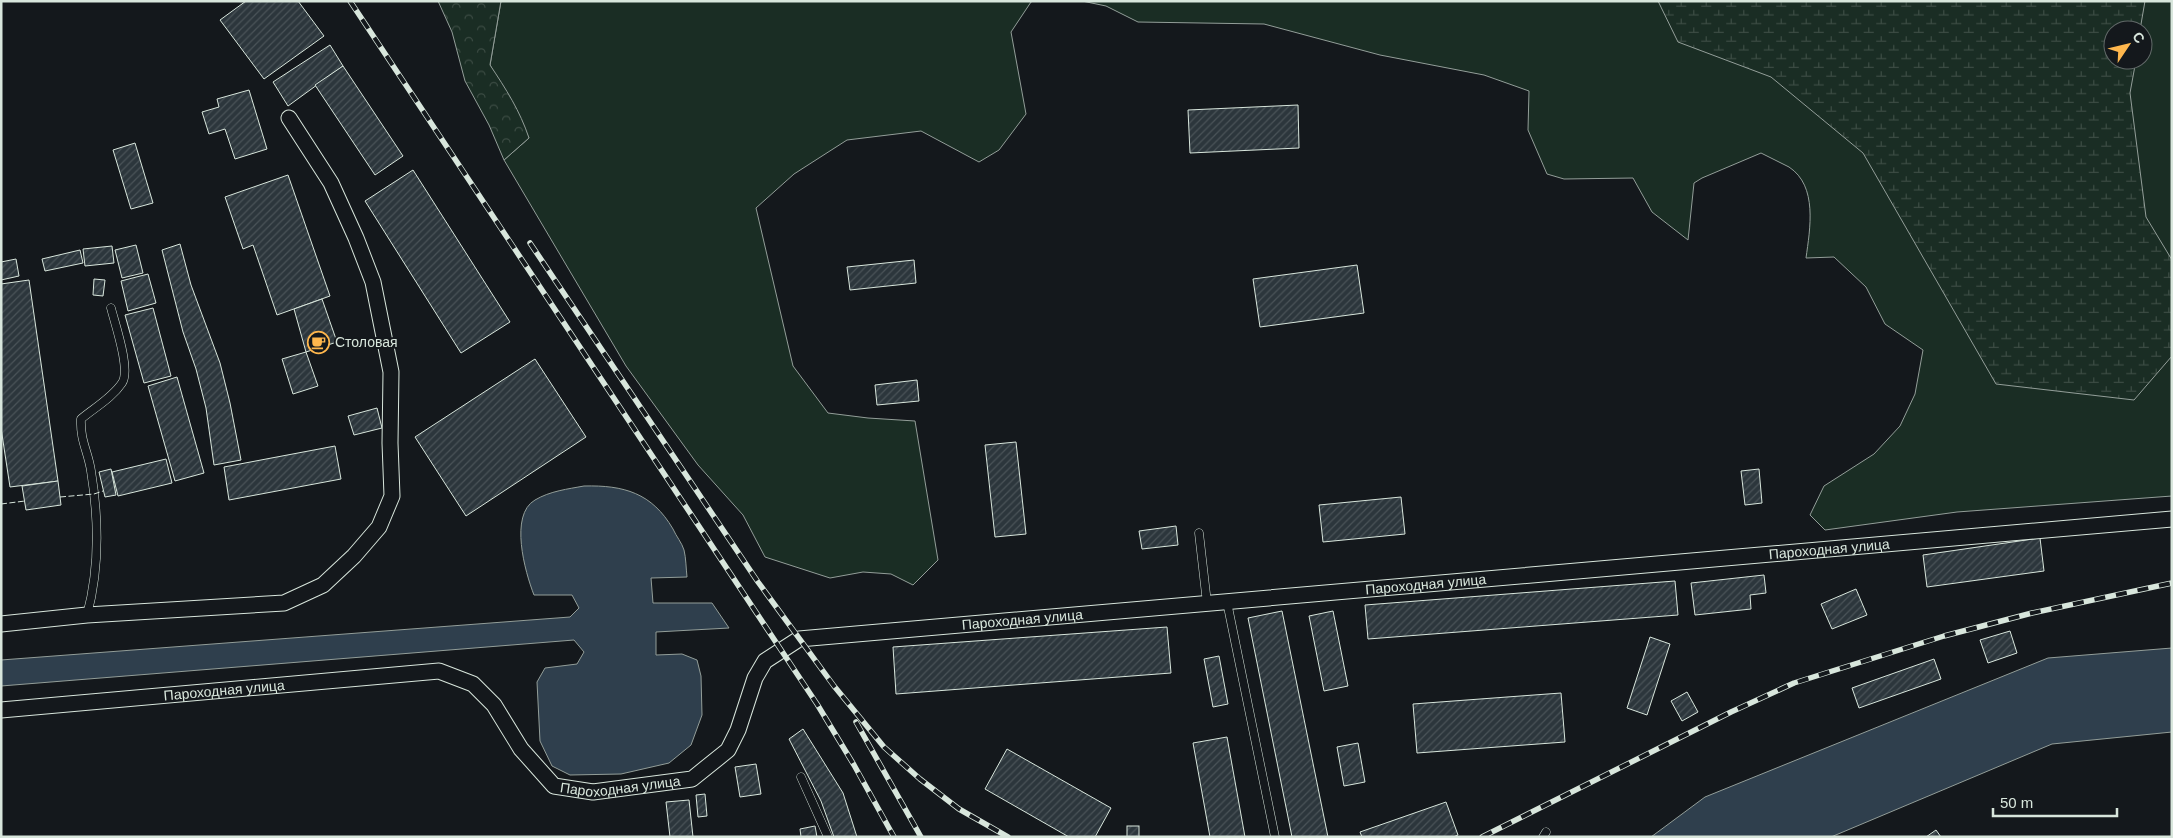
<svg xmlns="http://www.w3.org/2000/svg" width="2173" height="838" viewBox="0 0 2173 838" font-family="Arial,sans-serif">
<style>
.green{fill:#1a2d24;stroke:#939e99;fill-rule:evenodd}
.forest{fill:url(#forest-crowns);stroke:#939e99}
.wetland{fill:url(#wetland-marsh);stroke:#939e99}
.water{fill:#2f3f4d;stroke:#939e99}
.building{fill:url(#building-hatch);stroke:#d8e6dc}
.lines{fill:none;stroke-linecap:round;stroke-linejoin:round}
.lane-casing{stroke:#d8e6dc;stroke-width:9}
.street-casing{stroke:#d8e6dc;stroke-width:17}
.lane{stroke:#14181c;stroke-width:8}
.street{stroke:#14181c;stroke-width:15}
.rail-casing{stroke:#d8e6dc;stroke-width:5.5}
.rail{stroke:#14181c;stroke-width:4;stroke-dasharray:11;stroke-linecap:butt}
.fence{stroke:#d8e6dc;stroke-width:1;stroke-dasharray:6 2.5;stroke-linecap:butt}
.labels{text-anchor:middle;stroke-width:4;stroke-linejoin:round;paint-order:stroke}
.poi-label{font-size:14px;fill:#d8e6dc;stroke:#14181c;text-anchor:start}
.street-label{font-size:14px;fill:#d8e6dc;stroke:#14181c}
</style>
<defs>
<pattern id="forest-crowns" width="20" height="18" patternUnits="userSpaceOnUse" patternTransform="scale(1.25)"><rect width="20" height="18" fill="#1a2d24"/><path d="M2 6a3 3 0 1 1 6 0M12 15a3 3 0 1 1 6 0" fill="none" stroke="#3b4b43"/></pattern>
<pattern id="wetland-marsh" width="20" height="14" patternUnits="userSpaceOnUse" patternTransform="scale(1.25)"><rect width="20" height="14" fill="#1a2d24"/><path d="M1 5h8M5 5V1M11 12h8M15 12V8" fill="none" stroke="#3b4b43"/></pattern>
<pattern id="building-hatch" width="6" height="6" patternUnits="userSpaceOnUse" patternTransform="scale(1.25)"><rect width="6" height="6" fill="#2c363c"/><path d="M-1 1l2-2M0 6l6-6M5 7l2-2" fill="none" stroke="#4a5358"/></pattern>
</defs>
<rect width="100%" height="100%" fill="#14181c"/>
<!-- green -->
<g class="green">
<path d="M501,1H1033L1031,2L1011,32L1026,114L999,150L979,162L921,131L847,140L794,174L756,208L793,366L828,413L868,418L915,421L938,560L913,585L891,574L863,572L830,578L765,557L743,515L698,465L626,366L504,160L529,138L490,65Z"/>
<path d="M1082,1H2172V496L1957,512L1825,530L1810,515L1824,486L1874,454L1900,426L1915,394L1923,350L1885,324L1866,287L1834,257L1806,258C1810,229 1818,186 1789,167C1780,162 1770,158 1761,153L1702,178L1694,183L1688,240L1652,212L1633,178L1564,179L1547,174L1528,130L1529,91L1484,75L1380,55L1264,24L1138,22L1106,6ZM2113,30H2143V60H2113Z"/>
</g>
<!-- forest -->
<path class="forest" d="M438,1H501L490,65C506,89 520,111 529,138L504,160L489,125L465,81L452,32Z"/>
<!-- wetland -->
<path class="wetland" d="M1658,1H2145L2140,30H2113V60H2136L2130,93L2146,217L2172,260V356L2134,400L1996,384L1863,153L1771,77L1678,42Z"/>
<!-- water -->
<g class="water">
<path d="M584,486C624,485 652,493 673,529C676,536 682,543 684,550C686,558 686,568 687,577L651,578L653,603H712L729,628L656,632V655L682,654L697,660L701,676L702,715L691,745L669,763L621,774L570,775L552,766L540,741L537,682L545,668L577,664L584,652L574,640L1,686V660L570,617L579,608L572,595H534C525,572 509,515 535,500C550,491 568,489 584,486Z"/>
<path d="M2172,648V732L2052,744L1831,837H1651L1705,797L2048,658Z"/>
</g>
<!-- building -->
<g class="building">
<path d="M246,1H298L324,36L264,79L220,20Z"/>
<path d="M330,45L343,66L288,106L273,82Z"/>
<path d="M343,66L403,156L375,175L315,85Z"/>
<path d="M249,90L267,149L235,159L225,129L209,134L202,112L219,107L217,99Z"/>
<path d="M1298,105L1299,148L1190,153L1188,110Z"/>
<path d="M135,143L153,203L131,209L113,150Z"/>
<path d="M413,170L510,322L461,353L365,201Z"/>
<path d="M288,175L330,296L277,315L253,245L243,249L225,197Z"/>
<path d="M180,244L191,285L220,363L230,403L241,460L214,465L206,408L196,369L183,332L162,250Z"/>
<path d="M136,245L143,273L122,278L115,250Z"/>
<path d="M112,246L114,263L85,266L83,249Z"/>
<path d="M80,250L83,263L45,271L42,259Z"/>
<path d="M16,259L19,276L1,280V262Z"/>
<path d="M914,260L916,283L850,290L847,267Z"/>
<path d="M1357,265L1364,313L1260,327L1253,279Z"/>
<path d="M148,274L156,303L128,311L121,281Z"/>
<path d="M94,279L105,280L103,296L93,295Z"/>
<path d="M29,280L58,481L10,487L1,428V284Z"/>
<path d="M322,299L337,342L306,352L294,309Z"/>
<path d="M153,308L171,376L144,383L125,315Z"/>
<path d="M306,352L318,386L293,394L282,359Z"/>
<path d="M535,359L586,437L466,516L415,437Z"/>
<path d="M177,377L204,473L175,481L148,386Z"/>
<path d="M917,380L919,401L877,405L875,385Z"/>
<path d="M377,408L382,428L354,435L348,416Z"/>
<path d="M1016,442L1026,534L995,537L985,445Z"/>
<path d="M335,446L341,479L229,500L224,467Z"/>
<path d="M166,459L172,483L118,496L112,472Z"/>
<path d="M111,469L116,495L105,497L99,472Z"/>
<path d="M1759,469L1762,503L1745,505L1741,471Z"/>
<path d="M58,481L61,505L26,510L22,486Z"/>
<path d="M1401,497L1405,534L1323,542L1319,505Z"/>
<path d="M1176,526L1178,545L1142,549L1139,531Z"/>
<path d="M2040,538L2044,571L1927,587L1923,555Z"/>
<path d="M1764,575L1766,593L1750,595L1751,609L1695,615L1691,583Z"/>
<path d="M1675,581L1678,615L1368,639L1365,605Z"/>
<path d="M1856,589L1867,615L1832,629L1821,604Z"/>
<path d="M1282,611L1328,837H1292L1248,618Z"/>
<path d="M1333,611L1348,686L1324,691L1309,616Z"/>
<path d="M1167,627L1171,673L896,694L893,647Z"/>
<path d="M2010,631L2017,653L1988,663L1980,640Z"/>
<path d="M1650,637L1670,644L1647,715L1627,708Z"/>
<path d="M1219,656L1228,704L1213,707L1204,659Z"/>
<path d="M1934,659L1941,679L1859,708L1852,688Z"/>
<path d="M1687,692L1698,712L1682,721L1671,701Z"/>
<path d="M1561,693L1565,742L1417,753L1413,704Z"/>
<path d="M803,729L843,793L857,837H834L821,801L789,739Z"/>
<path d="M1227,737L1245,837H1210L1193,743Z"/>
<path d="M1358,743L1365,782L1344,786L1337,747Z"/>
<path d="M1007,749L1111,808L1095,837H1069L985,789Z"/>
<path d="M756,764L761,794L740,797L735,767Z"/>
<path d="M705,794L707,816L698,817L696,795Z"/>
<path d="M689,800L693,837H670L666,802Z"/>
<path d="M1446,802L1458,835L1453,837H1362L1360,832Z"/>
<path d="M815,826L817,837H801L800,829Z"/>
<rect x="1127" y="826" width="12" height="11"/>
<path d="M1936,830L1941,837H1926Z"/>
</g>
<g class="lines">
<defs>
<g id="lane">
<path d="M1199,533L1207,603"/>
<path d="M1227,602L1275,837"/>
<path d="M87,615C100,567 99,520 91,471C88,451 80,441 81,419C94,408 112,398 122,383C131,370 115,324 111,308"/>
<path d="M801,777L828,837"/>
<path d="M1543,837L1546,832"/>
</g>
<g id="street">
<path d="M1,624L87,615L284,603L323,585L354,556L379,527L392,496L390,443L391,372L373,282L356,238L331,183L289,118"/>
<path id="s1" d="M1,710L439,671L473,684L494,705L521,749L554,786L593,792L692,779L728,750L738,730L755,678L765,661L799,639L2172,519"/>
</g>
</defs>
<!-- lane casing -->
<use href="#lane" class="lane-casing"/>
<!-- street casing -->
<use href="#street" class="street-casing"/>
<!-- lane -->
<use href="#lane" class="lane"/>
<!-- street -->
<use href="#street" class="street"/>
<defs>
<g id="rail">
<path d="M350,1L817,704L854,765L894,837"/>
<path d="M530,243L758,582L834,686L884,747L920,779L959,809L1008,837"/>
<path d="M856,722L921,837"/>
<path d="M1482,837L1731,712L1794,683L1944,636L2032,613L2172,583"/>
</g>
</defs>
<!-- rail casing -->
<use href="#rail" class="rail-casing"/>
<!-- rail -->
<use href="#rail" class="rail"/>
<!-- fence -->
<g class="fence">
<path d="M60,497L94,494L103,491"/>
<path d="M1,504L25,501"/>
</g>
</g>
<!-- icons -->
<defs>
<symbol id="cafe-ring" viewBox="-11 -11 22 22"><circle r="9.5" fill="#14181c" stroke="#ffb74d" stroke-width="1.5"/><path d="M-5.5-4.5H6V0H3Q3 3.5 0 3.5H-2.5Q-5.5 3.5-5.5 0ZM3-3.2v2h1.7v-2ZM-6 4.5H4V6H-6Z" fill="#ffb74d"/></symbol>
</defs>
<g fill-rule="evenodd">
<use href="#cafe-ring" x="306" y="330" width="25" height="25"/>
</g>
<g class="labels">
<!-- poi labels -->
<g class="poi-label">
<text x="335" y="347">Столовая</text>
</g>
<!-- street labels -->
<g class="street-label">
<text dy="5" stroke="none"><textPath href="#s1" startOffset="1964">Пароходная улица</textPath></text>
<text dy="5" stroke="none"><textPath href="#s1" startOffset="1559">Пароходная улица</textPath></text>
<text dy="5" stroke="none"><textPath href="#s1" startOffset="1154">Пароходная улица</textPath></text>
<text dy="5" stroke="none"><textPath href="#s1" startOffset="224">Пароходная улица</textPath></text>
<text dy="5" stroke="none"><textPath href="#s1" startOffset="674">Пароходная улица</textPath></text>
</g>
</g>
<!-- border -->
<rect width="2173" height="838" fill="none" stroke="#d8e6dc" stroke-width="5"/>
<!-- north arrow -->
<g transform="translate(2128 45) rotate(55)"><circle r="24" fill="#14181c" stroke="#626a69"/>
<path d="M0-4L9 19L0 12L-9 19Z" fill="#ffb74d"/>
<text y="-8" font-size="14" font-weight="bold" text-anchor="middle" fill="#d8e6dc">С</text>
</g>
<!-- scale -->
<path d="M1993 808v8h124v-8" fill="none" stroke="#d8e6dc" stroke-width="2.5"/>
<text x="2000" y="808" font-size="15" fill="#d8e6dc" stroke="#14181c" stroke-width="4" paint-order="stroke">50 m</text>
</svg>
